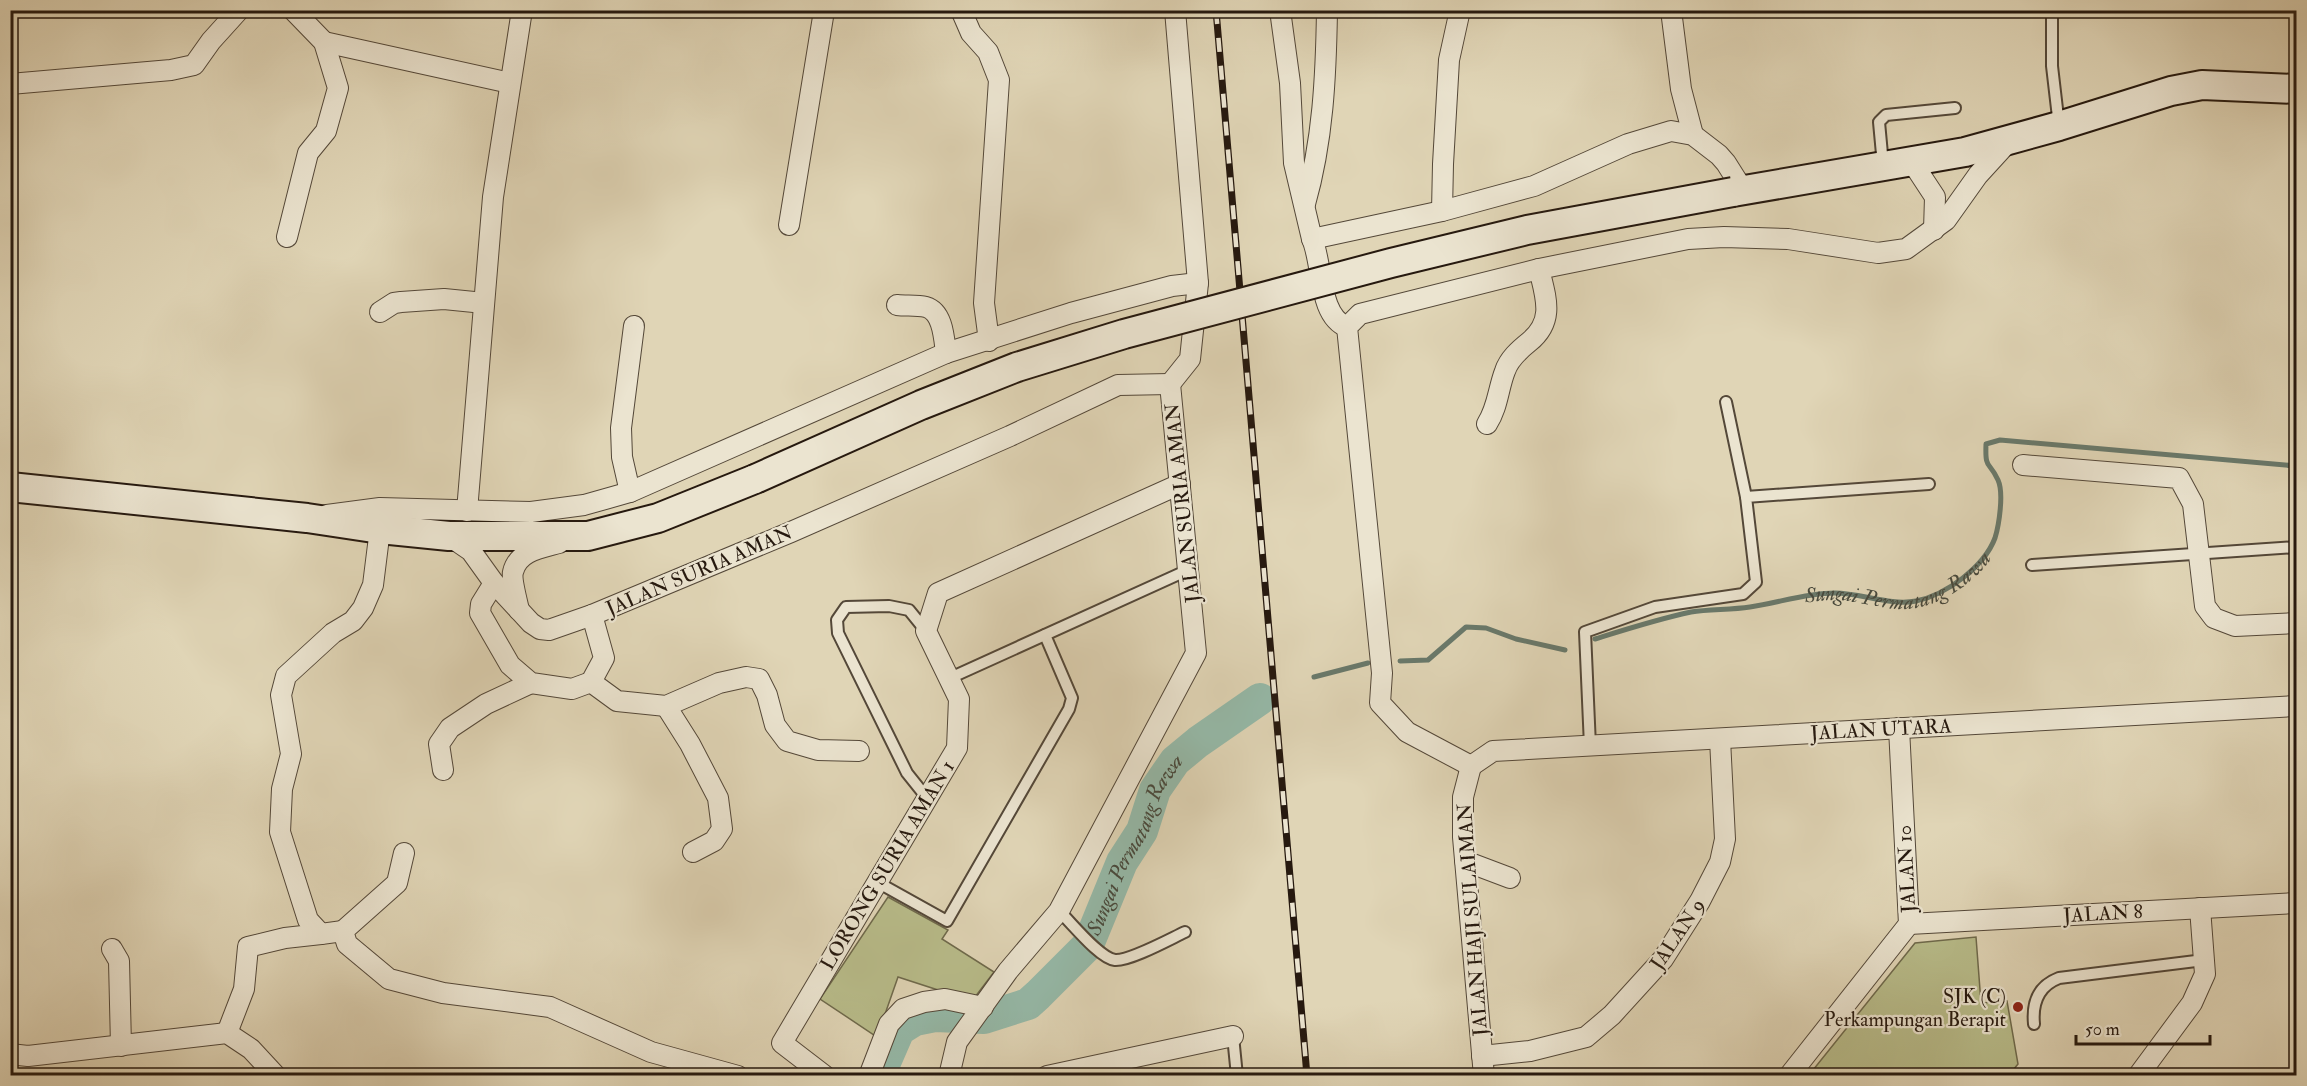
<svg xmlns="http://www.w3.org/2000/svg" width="2307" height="1086" viewBox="0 0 2307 1086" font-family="'IM FELL Double Pica',serif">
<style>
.green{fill:#b8bc8a;stroke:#6f6a4c;stroke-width:1.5}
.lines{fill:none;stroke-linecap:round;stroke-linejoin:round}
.stream{stroke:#69796b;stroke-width:5}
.river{stroke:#95b9a8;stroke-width:32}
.lane-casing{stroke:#544839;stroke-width:14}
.street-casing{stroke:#544839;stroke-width:22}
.secondary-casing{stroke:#26190f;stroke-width:32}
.lane{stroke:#ebe4d0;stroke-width:10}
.street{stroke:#ebe4d0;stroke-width:20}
.secondary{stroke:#ebe4d0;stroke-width:28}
.rail-casing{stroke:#26190f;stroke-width:7}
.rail{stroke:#ebe4d0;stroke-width:4.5;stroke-dasharray:14;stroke-linecap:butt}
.secondary-bridge-casing{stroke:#26190f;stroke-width:32;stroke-linecap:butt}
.secondary-bridge{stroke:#ebe4d0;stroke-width:28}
.poi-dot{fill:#8f2418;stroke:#ebe4d0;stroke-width:2}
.labels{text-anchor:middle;stroke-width:4.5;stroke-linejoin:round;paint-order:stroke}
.street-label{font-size:20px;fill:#26190f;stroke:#ebe4d0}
.poi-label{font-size:20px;fill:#26190f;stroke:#ebe4d0;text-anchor:end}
.water-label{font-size:21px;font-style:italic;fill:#47493d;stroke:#ebe4d0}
</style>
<rect width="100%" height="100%" fill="#e0d5b6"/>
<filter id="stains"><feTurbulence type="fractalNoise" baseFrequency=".00333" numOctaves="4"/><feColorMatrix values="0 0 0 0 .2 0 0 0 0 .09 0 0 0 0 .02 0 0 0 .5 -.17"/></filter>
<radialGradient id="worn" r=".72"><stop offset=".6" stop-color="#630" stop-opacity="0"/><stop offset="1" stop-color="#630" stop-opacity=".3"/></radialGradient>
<!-- green -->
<g class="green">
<path d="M888,897L948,930L942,939L994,972L972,1001L898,977L877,1037L820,999Z"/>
<path d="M1976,937L1981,1003L2007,1001L2018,1064L2009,1075H1809L1915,943Z"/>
</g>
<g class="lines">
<!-- stream -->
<g class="stream">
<path id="s1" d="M1595,639C1627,629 1658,619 1691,612C1710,609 1730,610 1750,607C1778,603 1806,593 1835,593C1861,593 1890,606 1916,601C1946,595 1984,567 1995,538C1999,525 2004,493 1998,480C1989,460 1985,471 1986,444L2000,440L2296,466"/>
<path d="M1400,661L1428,660L1466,627L1486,628L1516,639L1565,650"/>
<path d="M1314,677L1368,663"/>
</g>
<!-- river -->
<path class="river" id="s2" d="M879,1076L899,1030L915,1020L935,1016L984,1018L1028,1004L1038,995L1088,945L1122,862L1142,831L1155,790L1175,761L1198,742L1260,699"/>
<defs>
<g id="lane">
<path d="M2052,10V66L2059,126"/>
<path d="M1883,165L1879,122L1886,115L1955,108"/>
<path d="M1726,402L1746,497"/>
<path d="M2032,565L2296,547"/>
<path d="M926,631L909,610L889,606L846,607L837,620L838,633L907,773L927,798"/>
<path d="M950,678L1188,570"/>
<path d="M1590,746L1585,632L1655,607L1743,594L1756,582L1746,497L1929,484"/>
<path d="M877,882L947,921L1069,709L1072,698L1045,635"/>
<path d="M1059,911C1071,922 1099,958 1115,960C1130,961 1170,939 1185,932"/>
<path d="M2034,1024C2032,1003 2038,986 2059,978L2204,960"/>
<path d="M1233,1036L1237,1076"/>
</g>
<g id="street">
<path d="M961,10L971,33L988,52L999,80L984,303L989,341"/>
<path d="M1280,10L1290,83L1294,163L1312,239C1323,263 1318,316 1347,327"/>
<path d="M1671,10L1681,89L1693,135"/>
<path d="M324,42L510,83"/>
<path d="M10,84L171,70L194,65L211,41L239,10"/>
<path d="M1912,162L1935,197L1934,230"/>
<path d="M1305,204C1323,141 1326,76 1327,10"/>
<path d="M1442,211L1443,164L1449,60L1460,10"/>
<path d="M789,225L823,17L820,10"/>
<path d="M287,237L308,153L326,131L338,88L324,42L293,10"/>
<path d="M1312,239L1442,211L1534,186L1628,144L1671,131L1693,135L1719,155L1726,163L1743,190"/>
<path d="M897,305C906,306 917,305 926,307C943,312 944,338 946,353"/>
<path d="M380,312L394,303L401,302L444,299L484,303"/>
<path d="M1170,384L1190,359L1198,283L1175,10"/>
<path d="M1487,424C1498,407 1498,389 1505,371C1509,359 1519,350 1529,342C1555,321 1546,298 1539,269"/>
<path d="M2023,465L2179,478L2193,504L2205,606L2214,618L2235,626L2296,623"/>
<path d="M630,492L622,457L621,428L634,326"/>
<path d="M467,511L493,197L522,10"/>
<path d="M327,515L380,508L531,512L584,505L630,492L946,353L1071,313L1172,286L1198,283"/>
<path d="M449,536L471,551L494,583L531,623L540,629L549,630L592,615L791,532L1010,436L1118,385L1170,384"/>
<path d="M494,583L481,604L480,613L510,665L531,683L572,689L591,682L604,658L592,615"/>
<path d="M519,610C517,601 511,579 513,572C518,551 541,548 559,543"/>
<path d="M591,682L617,701L666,706L719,683L746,677L759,679L767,695L775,725L787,741L818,750L859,751"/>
<path d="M666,706L690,744L718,798L722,829L714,841L693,852"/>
<path d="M1471,766L1407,732L1380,703L1382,673L1347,327L1360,314L1539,269L1688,239L1724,237L1788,239L1878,253L1906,249L1946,220L1978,175L2010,140"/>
<path d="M1471,766L1493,751L2296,706"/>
<path d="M1471,766L1463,797V837L1484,1076"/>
<path d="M443,770L439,744L450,728L486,704L531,683"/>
<path d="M404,853L397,883L343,931L347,944L389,979L443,993L550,1007L651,1052L738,1076"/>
<path d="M1465,861L1510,878"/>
<path d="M1909,924L2296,903"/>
<path d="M343,931L321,934L308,920L280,832L282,789L291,754L281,695L286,676L333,633L353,621L363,608L373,585L380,529"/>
<path d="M112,949L119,961L121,1046"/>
<path d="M227,1033L244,989L248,947L285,938L321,934"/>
<path d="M10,1054L28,1056L227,1033L251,1049L276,1076"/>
<path d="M1482,1056L1530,1051L1586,1037L1612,1015L1663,959L1700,901L1720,862L1725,839L1720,739"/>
<path d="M825,1076L782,1043L957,748L959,699L926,631L938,593L1180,484"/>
<path d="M869,1076L889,1024L903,1009L924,1002L945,999L983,1007"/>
<path d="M949,1076L957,1042L1008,971L1059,911L1196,653L1170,384"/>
<path d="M1047,1076L1233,1036"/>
<path d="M1789,1076L1909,924L1899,728"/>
<path d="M2138,1076L2192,1003L2205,974L2200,908"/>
</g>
<g id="secondary">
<path d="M1733,192L1965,152L2059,126L2171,91L2202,85L2296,89"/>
<path d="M10,487L307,518L380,529L449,536H588L658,518L755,479"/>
</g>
</defs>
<!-- lane casing -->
<use href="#lane" class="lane-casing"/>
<!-- street casing -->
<use href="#street" class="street-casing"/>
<!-- secondary casing -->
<use href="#secondary" class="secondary-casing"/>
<!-- lane -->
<use href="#lane" class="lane"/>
<!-- street -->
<use href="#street" class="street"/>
<!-- secondary -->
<use href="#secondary" class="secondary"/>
<defs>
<path id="rail" d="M1216,10L1307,1076"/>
</defs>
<!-- rail casing -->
<use href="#rail" class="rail-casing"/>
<!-- rail -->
<use href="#rail" class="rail"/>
<defs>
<path id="secondary-bridge" d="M755,479L921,405L1017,367L1124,334L1391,263L1527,230L1733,192"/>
</defs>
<!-- secondary-bridge casing -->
<use href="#secondary-bridge" class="secondary-bridge-casing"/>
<!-- secondary-bridge -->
<use href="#secondary-bridge" class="secondary-bridge"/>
</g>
<!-- markers -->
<circle class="poi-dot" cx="2018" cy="1007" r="6"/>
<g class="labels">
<!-- street labels -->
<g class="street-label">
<text transform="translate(1182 503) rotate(-96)" y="7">JALAN SURIA AMAN</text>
<text transform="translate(699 570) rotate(-23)" y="7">JALAN SURIA AMAN</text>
<text transform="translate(1881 729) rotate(-3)" y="7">JALAN UTARA</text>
<text transform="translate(887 865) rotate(-59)" y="7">LORONG SURIA AMAN 1</text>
<text transform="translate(1906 869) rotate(-93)" y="7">JALAN 10</text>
<text transform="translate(2103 913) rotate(-3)" y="7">JALAN 8</text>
<text transform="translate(1472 920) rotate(-94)" y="7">JALAN HAJI SULAIMAN</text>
<text transform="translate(1677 934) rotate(-56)" y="7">JALAN 9</text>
</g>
<!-- poi labels -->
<g class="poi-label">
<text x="2006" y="1003">SJK (C)<tspan x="2006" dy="23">Perkampungan Berapit</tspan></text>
</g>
<!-- water labels -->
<g class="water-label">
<text dy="7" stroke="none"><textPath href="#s1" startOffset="314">Sungai Permatang Rawa</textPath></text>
<text dy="7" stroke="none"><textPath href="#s2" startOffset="380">Sungai Permatang Rawa</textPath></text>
</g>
</g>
<!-- margin -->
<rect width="2307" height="1086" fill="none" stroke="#e0d5b6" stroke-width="36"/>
<rect x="12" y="12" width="2283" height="1062" fill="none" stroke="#26190f" stroke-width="3"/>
<rect x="18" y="18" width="2271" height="1050" fill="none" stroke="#26190f" stroke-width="1.5"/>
<!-- scale -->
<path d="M2076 1035v9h134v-9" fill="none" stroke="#26190f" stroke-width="3"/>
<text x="2085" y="1035" font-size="18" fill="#26190f" stroke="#ebe4d0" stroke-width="4.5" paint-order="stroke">50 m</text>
<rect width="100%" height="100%" filter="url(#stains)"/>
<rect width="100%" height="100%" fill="url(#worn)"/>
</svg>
